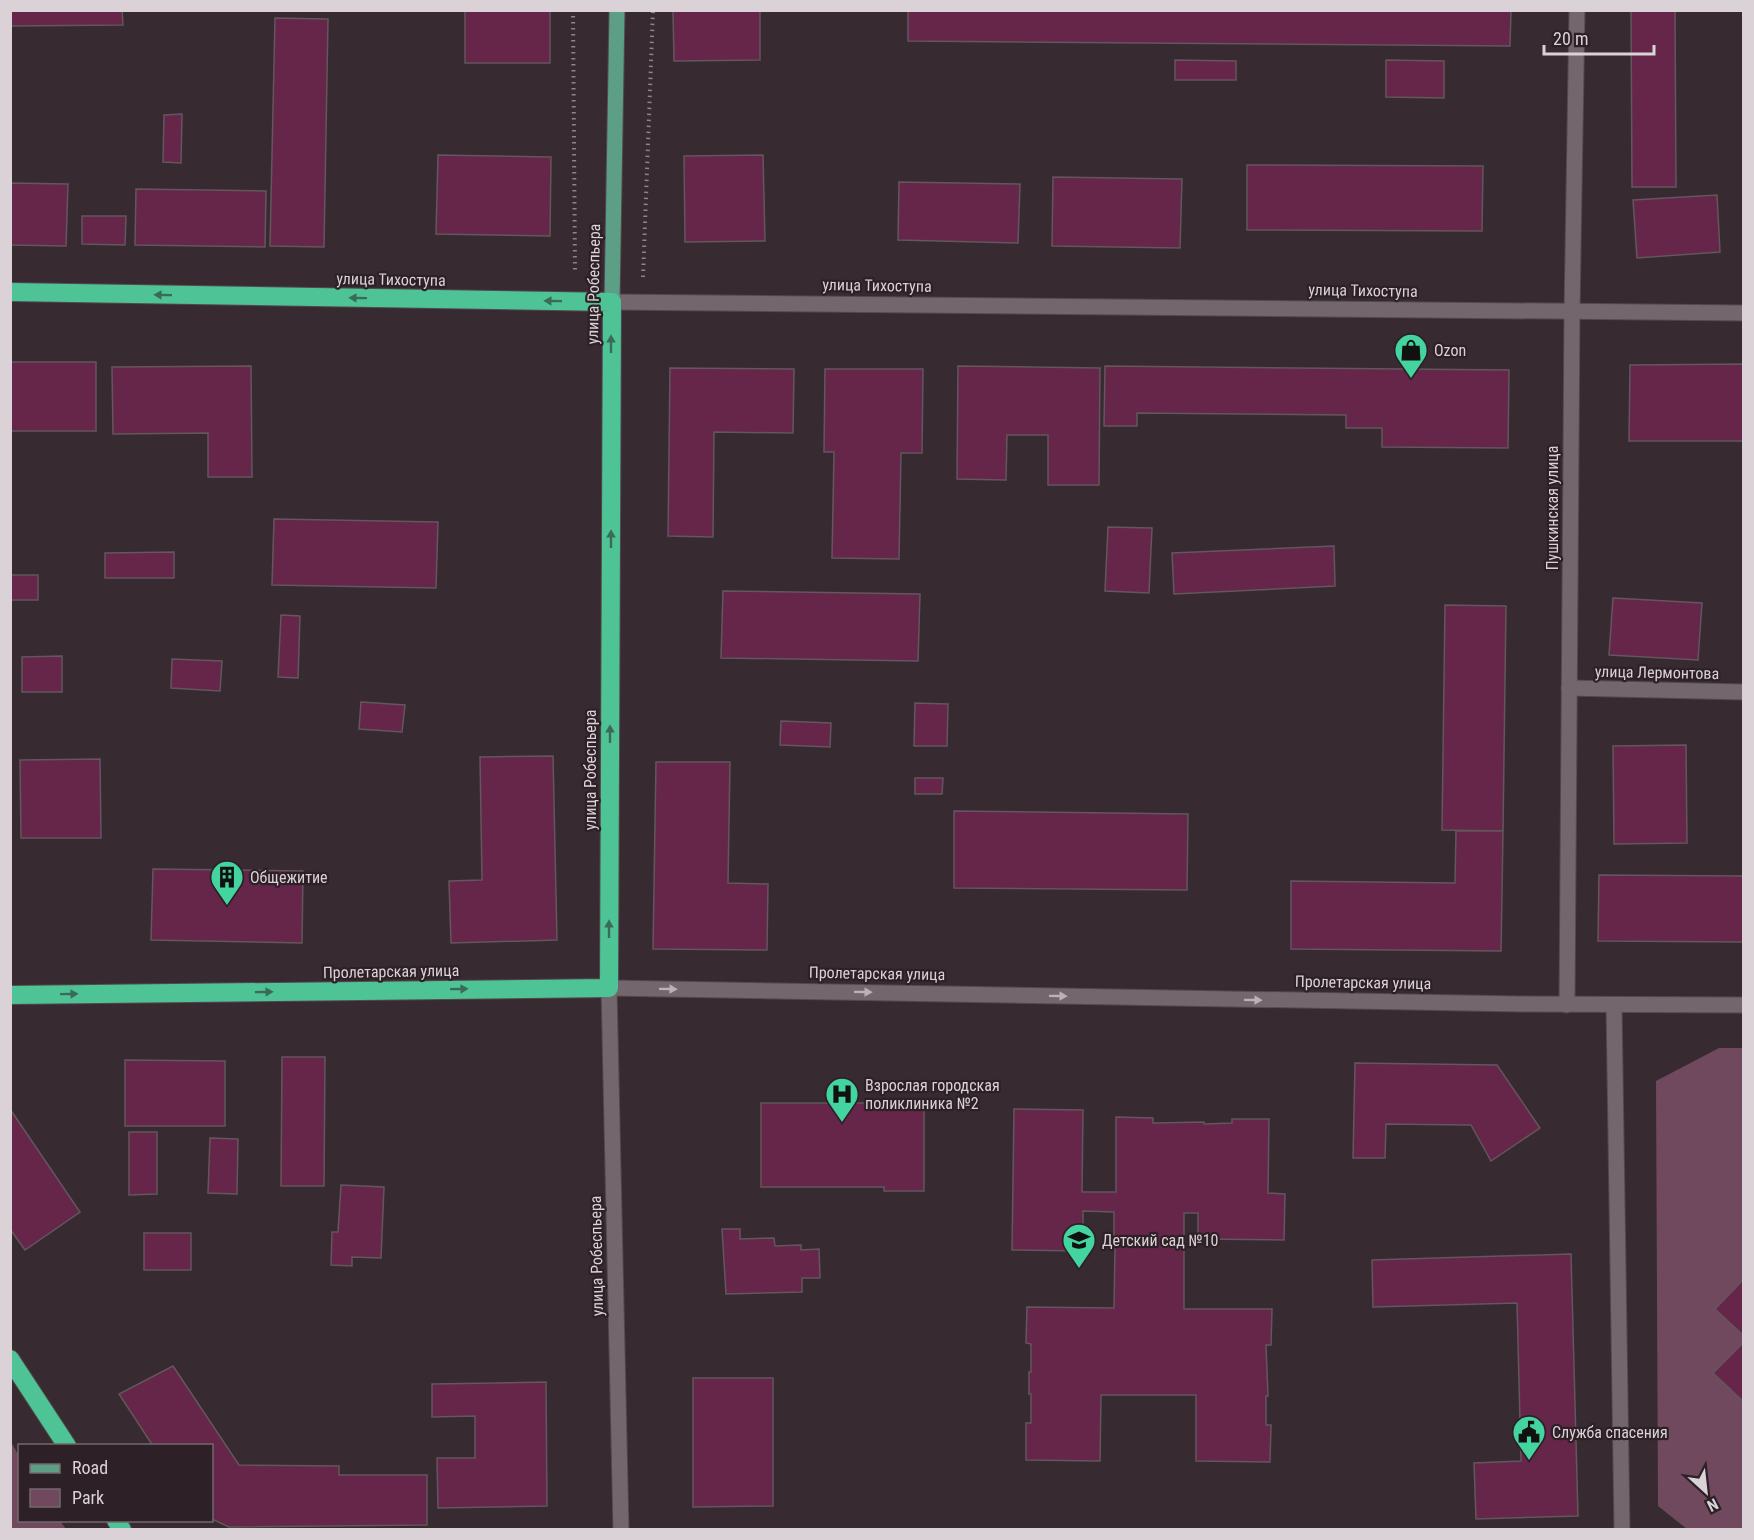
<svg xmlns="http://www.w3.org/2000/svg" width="1754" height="1540" viewBox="0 0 1754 1540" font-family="'Roboto Condensed',sans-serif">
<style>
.green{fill:#71495e}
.building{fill:#65264a;stroke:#63565d;stroke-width:1.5}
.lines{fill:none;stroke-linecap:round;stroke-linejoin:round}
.street-casing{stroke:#53494e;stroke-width:17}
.secondary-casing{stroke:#53494e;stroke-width:17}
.primary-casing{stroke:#53494e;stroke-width:17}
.highway-casing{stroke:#53494e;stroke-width:20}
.path{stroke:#8e8489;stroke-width:4;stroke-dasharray:1.5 4.5;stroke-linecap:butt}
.street{stroke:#74666d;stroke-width:15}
.secondary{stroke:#74666d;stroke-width:15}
.primary{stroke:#5d9e86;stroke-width:15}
.highway{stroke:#4ec496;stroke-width:18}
.oneway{fill:#3c6a59}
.oneway2{fill:#bbb2b6}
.labels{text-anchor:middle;stroke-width:4.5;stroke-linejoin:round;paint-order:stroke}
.street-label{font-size:16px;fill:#dad2d6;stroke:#2d2127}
.poi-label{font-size:16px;fill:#dad2d6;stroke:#2d2127;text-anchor:start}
</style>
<rect width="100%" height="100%" fill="#372b31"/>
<!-- green -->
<g class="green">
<path d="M1719,1048H1743V1529H1687L1658,1506L1656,1081Z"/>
<path d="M11,1442L19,1456L20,1520L60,1521L66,1529H11Z"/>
</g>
<!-- building -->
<g class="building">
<path d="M10,10H122L123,25L10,26Z"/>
<rect x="465" y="10" width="85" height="53"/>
<path d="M673,10H760V60L674,61Z"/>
<path d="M908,10H1511L1510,46L908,41Z"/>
<path d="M1631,10H1675L1676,187H1632Z"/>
<path d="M275,18L328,19L324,247L270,246Z"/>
<path d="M1175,60L1236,61V80H1175Z"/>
<path d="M1386,60L1444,61V98L1386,97Z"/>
<path d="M182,114L181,163L163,162L164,115Z"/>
<path d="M438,155L551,157L550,236L436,234Z"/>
<path d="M763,155L765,241L685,242L684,156Z"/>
<path d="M1247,165L1483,166L1482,231L1247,230Z"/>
<path d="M1053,177L1182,179L1180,248L1052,246Z"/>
<path d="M899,182L1020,184L1018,243L898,240Z"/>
<path d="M10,183L68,184L66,246L10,245Z"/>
<path d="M136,189L266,191L265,247L135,245Z"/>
<path d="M1717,195L1720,252L1637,258L1633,200Z"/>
<path d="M82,216H126L125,245L82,244Z"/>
<rect x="10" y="362" width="86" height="69"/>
<path d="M1744,364V441H1629L1630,365Z"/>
<path d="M251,366L252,477H208V433L113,434L112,367Z"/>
<path d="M958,366L1100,368L1099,485H1048V435H1007L1006,480L957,479Z"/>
<path d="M1105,366L1509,370L1508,448L1382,447V428H1346V415L1137,413V426H1104Z"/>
<path d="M670,368L794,369L793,433L714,432L713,537L668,536Z"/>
<path d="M825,369H923L922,453H901L899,559L832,558L834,452H824Z"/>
<path d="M274,519L438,522L436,588L272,585Z"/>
<path d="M1108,527L1152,528L1149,593L1105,591Z"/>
<path d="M1334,546L1335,586L1174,594L1172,553Z"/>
<path d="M174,552V578H105V553Z"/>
<rect x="10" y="575" width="28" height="25"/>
<path d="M723,591L920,594L918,661L721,658Z"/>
<path d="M1613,598L1702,603L1698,660L1609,655Z"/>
<path d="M1445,605L1506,606L1503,831L1442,830Z"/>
<path d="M281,615L300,616L298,678L278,677Z"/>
<path d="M62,656V692H22V657Z"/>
<path d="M172,659L222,661L220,691L171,688Z"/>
<path d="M361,702L405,705L402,732L359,729Z"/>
<path d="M915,703L948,704L947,746H914Z"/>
<path d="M781,721L831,723L830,747L780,745Z"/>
<path d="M1686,745L1687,843L1614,844L1613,746Z"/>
<path d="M553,756L557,940L451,943L449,881L482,880L480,757Z"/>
<path d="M100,759L101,838H21L20,760Z"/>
<path d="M656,762H730L728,883L768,884L767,950L653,949Z"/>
<path d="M915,778H943L942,794H915Z"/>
<path d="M954,811L1188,814L1187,890L954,888Z"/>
<path d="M1456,831H1503L1501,951L1291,949V881L1455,883Z"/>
<path d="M153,869L303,871L302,943L151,940Z"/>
<path d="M1599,875L1744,876V942L1598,941Z"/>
<path d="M282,1057H325L324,1186H281Z"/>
<path d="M125,1060L225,1061V1126H125Z"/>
<path d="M1355,1063L1497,1065L1540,1128L1491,1161L1471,1125L1386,1124L1385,1158H1353Z"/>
<path d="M761,1103H924V1191H884V1187H761Z"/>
<path d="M10,1109L80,1212L25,1250L10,1229Z"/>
<path d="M1014,1109L1083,1110L1082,1192H1116V1117L1153,1118V1123L1204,1122V1124L1232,1123V1119H1269L1268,1193L1285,1194L1284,1240L1198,1239V1213H1184V1309H1272L1271,1345H1266L1268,1396H1266V1425H1271L1270,1462L1196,1461V1395H1101L1100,1461L1026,1460V1423H1031V1394H1029V1372H1031V1344L1026,1343L1027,1307L1114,1308L1115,1247H1114V1212L1083,1211V1251L1012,1250Z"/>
<path d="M129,1132H157V1194L129,1195Z"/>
<path d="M210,1138L238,1139L237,1194L208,1193Z"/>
<path d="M341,1185L384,1187L381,1258L352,1257V1266L331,1265L332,1232H338Z"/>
<path d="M722,1229H740V1239L774,1238L775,1246L801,1245V1250L819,1249L820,1278H802V1292L726,1294Z"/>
<rect x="144" y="1233" width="47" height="37"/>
<path d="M1571,1254L1578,1516L1476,1519L1474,1463L1521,1461L1517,1303L1373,1307L1372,1260Z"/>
<path d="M1744,1279V1336L1715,1309Z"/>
<path d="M1744,1342V1402L1713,1373Z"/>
<path d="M173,1366L239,1465L339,1466V1475H427V1525L229,1527L212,1519V1446H153L119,1394Z"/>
<path d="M693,1378H773V1506L693,1507Z"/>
<path d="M546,1382L547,1506L438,1508L437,1458H475V1416L432,1417V1384Z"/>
</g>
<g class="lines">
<defs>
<g id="street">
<path d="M612,302L1744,313"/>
<path d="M1569,688L1744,692"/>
<path d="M609,988L621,1530"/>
<path d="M1567,1005L1572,312L1577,10"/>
<path d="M1614,1006L1622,1530"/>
</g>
<path id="secondary" d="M609,988L1520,1004L1744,1005"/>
<path id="primary" d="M612,302L617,10"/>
<g id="highway">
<path d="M10,292L612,302L609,988L10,995"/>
<path d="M10,1359L67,1446"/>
<path d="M116,1520L122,1530"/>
</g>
</defs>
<!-- street casing -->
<use href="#street" class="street-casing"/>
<!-- secondary casing -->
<use href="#secondary" class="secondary-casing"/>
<!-- primary casing -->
<use href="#primary" class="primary-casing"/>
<!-- highway casing -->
<use href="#highway" class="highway-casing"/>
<!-- path -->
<g class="path">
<path d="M573,10L575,274"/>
<path d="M643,277L653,10"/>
</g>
<!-- street -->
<use href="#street" class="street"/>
<!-- secondary -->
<use href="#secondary" class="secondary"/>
<!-- primary -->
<use href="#primary" class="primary"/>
<!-- highway -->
<use href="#highway" class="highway"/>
</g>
<!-- one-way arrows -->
<defs><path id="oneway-solid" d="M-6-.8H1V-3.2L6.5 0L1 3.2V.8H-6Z" transform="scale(1.5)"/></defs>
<g class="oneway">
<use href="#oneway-solid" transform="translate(163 295) rotate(-179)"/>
<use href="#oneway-solid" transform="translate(358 298) rotate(-179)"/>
<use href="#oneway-solid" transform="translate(553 301) rotate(-179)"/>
<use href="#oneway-solid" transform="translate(611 344) rotate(-90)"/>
<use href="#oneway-solid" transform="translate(611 539) rotate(-90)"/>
<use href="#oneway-solid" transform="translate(610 734) rotate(-90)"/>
<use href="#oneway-solid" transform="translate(609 929) rotate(-90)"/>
<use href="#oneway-solid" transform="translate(459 989) rotate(-1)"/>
<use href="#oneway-solid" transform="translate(264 992) rotate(-1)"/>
<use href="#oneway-solid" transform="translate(69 994) rotate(-1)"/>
</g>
<g class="oneway2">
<use href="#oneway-solid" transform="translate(668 989) rotate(1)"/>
<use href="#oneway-solid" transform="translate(863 992) rotate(1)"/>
<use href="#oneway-solid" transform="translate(1058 996) rotate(1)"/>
<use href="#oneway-solid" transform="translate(1253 1000) rotate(1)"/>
</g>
<!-- icons -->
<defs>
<symbol id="shop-pin" viewBox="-11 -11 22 30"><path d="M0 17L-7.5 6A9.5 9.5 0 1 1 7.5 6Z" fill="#44d49f" stroke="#2d2127"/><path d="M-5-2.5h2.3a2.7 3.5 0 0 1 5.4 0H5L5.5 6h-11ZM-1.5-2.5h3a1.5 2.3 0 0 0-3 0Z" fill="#111"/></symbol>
<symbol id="building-pin" viewBox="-11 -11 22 30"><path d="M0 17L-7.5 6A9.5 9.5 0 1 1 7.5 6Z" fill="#44d49f" stroke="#2d2127"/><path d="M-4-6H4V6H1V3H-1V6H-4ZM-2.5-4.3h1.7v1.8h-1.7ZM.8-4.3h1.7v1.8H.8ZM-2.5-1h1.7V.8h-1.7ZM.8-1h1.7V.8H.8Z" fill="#111"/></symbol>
<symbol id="hospital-pin" viewBox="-11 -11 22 30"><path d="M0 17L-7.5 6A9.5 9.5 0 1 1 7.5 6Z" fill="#44d49f" stroke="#2d2127"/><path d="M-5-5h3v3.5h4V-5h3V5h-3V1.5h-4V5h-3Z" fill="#111"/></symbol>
<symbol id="school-pin" viewBox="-11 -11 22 30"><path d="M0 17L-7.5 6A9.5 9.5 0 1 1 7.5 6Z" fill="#44d49f" stroke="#2d2127"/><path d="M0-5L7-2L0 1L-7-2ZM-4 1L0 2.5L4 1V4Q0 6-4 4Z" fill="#111"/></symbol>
<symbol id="civic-pin" viewBox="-11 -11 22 30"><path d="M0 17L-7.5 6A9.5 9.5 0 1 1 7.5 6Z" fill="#44d49f" stroke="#2d2127"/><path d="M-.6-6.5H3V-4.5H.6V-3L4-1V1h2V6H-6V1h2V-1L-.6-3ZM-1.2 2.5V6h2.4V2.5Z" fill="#111"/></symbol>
</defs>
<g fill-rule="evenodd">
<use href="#shop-pin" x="1392" y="331" width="38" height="52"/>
<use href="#building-pin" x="208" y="858" width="38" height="52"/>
<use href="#hospital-pin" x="823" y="1075" width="38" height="52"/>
<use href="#school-pin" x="1060" y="1221" width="38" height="52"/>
<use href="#civic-pin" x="1510" y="1413" width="38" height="52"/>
</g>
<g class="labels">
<!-- street labels -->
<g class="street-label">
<text transform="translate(391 279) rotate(1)" y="6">улица Тихоступа</text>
<text transform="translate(593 284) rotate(-89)" y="6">улица Робеспьера</text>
<text transform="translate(877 285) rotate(1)" y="6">улица Тихоступа</text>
<text transform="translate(1363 290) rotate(1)" y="6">улица Тихоступа</text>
<text transform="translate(1552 508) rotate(-90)" y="6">Пушкинская улица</text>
<text transform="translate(1657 672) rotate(1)" y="6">улица Лермонтова</text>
<text transform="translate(590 770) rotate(-90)" y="6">улица Робеспьера</text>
<text transform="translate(391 971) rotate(-1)" y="6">Пролетарская улица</text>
<text transform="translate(877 973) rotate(1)" y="6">Пролетарская улица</text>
<text transform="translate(1363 982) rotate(1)" y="6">Пролетарская улица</text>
<text transform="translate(596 1256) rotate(-91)" y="6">улица Робеспьера</text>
</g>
<!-- poi labels -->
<g class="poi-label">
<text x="1434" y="356">Ozon</text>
<text x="250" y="883">Общежитие</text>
<text x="865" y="1091">Взрослая городская<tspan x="865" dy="18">поликлиника №2</tspan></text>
<text x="1102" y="1246">Детский сад №10</text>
<text x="1552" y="1438">Служба спасения</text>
</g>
</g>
<!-- border -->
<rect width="1754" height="1540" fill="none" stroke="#dad2d6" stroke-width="24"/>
<!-- legend -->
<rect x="18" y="1444" width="195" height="78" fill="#2d2127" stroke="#72686d" stroke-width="1.5"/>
<rect x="30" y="1464" width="30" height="9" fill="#5d9e86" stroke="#72686d" stroke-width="1.5"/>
<text x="72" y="1474" font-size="18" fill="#dad2d6">Road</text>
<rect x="30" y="1489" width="30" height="18" fill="#71495e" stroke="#72686d" stroke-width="1.5"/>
<text x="72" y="1504" font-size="18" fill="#dad2d6">Park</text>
<!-- north arrow -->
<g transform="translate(1706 1492) rotate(153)" stroke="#2d2127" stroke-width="4.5" paint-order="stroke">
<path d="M0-4.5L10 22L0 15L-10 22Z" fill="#dad2d6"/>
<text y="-9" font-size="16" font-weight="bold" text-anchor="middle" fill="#dad2d6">N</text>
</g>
<!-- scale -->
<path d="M1544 45v9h110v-9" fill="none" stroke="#dad2d6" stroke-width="3"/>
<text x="1553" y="45" font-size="18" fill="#dad2d6" stroke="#2d2127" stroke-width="4.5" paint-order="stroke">20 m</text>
</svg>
